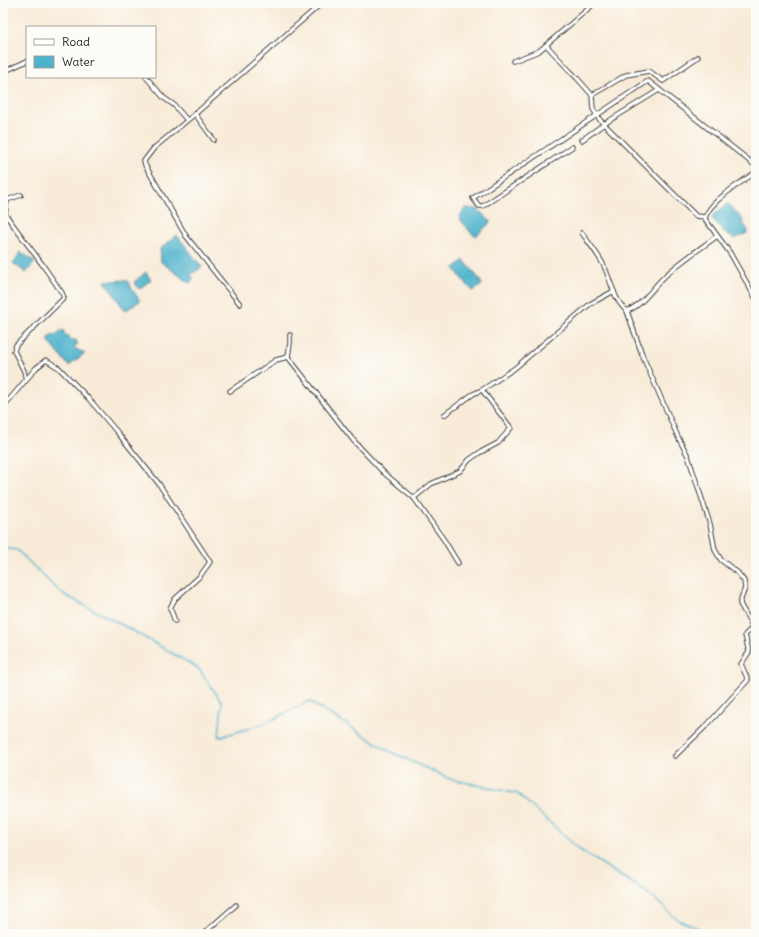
<svg xmlns="http://www.w3.org/2000/svg" width="759" height="937" viewBox="0 0 759 937" font-family="Delius,sans-serif">
<style>
.water{fill:#4db2cc;stroke:#346774}
.lines{fill:none;stroke-linecap:round;stroke-linejoin:round}
.stream{stroke:#4db2cc;stroke-width:1.5}
.minor-casing{stroke:#3d3b38;stroke-width:5.5}
.minor{stroke:#fff;stroke-width:3.5}
</style>
<rect width="100%" height="100%" fill="#fdfcf7"/>
<filter id="ink" filterUnits="userSpaceOnUse"><feTurbulence type="fractalNoise" baseFrequency=".025" numOctaves="2"/><feDisplacementMap in="SourceGraphic" scale="8" xChannelSelector="R" yChannelSelector="G"/><feConvolveMatrix kernelMatrix="1 2 1 2 8 2 1 2 1" color-interpolation-filters="sRGB"/></filter>
<filter id="wash" filterUnits="userSpaceOnUse"><feTurbulence type="fractalNoise" baseFrequency=".012" numOctaves="4" result="noise"/><feDisplacementMap in="SourceGraphic" scale="16" xChannelSelector="R" yChannelSelector="G"/><feGaussianBlur stdDeviation="0.9" result="paint"/><feColorMatrix in="noise" values="0 0 0 0 0 0 0 0 0 0 0 0 0 0 0 0 0 1.4 0 .05"/><feComposite in="paint" operator="in"/></filter>
<g filter="url(#wash)">
<rect width="100%" height="100%" fill="#f8ebd8"/>
<!-- water -->
<g class="water">
<path d="M728,203L743,220L742,222L748,230L747,233L735,239L723,231L711,217Z"/>
<path d="M465,208L478,209L490,221L489,224L476,236L471,233L459,218Z"/>
<path d="M177,235L202,267L191,275L194,279L189,283L161,262L160,249Z"/>
<path d="M21,252L35,262L26,273L13,263Z"/>
<path d="M464,260L480,280L482,285L473,291C465,284 460,276 454,268Z"/>
<path d="M146,272L151,280L139,289L134,282Z"/>
<path d="M127,280L140,301L125,311L105,281Z"/>
<path d="M63,330L65,335L69,336L71,340H76L78,344L74,346L76,349L85,353L69,366L49,342V337L55,335L59,332Z"/>
</g>
<g class="lines">
<!-- stream -->
<path class="stream" d="M3,548L17,550L61,593L128,628L198,668L222,702L219,737L264,724L309,701L389,751L450,779L518,794L580,850L649,894L678,920L713,934"/>
</g>
</g>
<g filter="url(#ink)">
<g class="lines">
<defs>
<g id="minor">
<path d="M546,45L570,71L577,78L592,95L593,109L600,120L696,216L705,217"/>
<path d="M513,61L539,51L595,3"/>
<path d="M3,72L27,61"/>
<path d="M146,77L164,98L174,105L187,120"/>
<path d="M592,95L626,75L649,71L663,81L698,57"/>
<path d="M195,114L214,140"/>
<path d="M582,140L604,124L659,90"/>
<path d="M572,147L483,206H479L473,198L648,81L756,166"/>
<path d="M756,172C743,181 707,203 705,219L730,253L756,299"/>
<path d="M3,192L7,200L5,214L42,264L62,293L64,298L16,345L14,351L24,371L26,381"/>
<path d="M7,200L21,195"/>
<path d="M582,233C589,243 597,253 603,264C611,279 613,300 627,311L643,357L678,437L688,456L710,524L715,550L721,560L738,573L744,581L745,588L741,599L740,604L753,627L745,635L749,652L741,664L748,680L708,724L675,756"/>
<path d="M240,304L186,236L145,165L144,161L154,148L195,114L322,3"/>
<path d="M627,311C643,305 653,287 665,276C681,261 700,249 717,236"/>
<path d="M290,335V343L288,357L353,440L384,473L414,498L444,540L458,563"/>
<path d="M230,391L276,360L288,357"/>
<path d="M3,407L36,368L46,360L59,368L89,399L117,432L159,484L210,562L200,576L175,599L170,608L175,621"/>
<path d="M444,415L473,394L482,390L515,368L590,304L614,291"/>
<path d="M414,498L431,484L460,471L469,460L479,453L498,443L511,428L482,390"/>
<path d="M203,934L236,905"/>
</g>
</defs>
<!-- minor casing -->
<use href="#minor" class="minor-casing"/>
<!-- minor -->
<use href="#minor" class="minor"/>
</g>
</g>
<!-- margin -->
<rect width="759" height="937" fill="none" stroke="#fdfcf7" stroke-width="16"/>
<!-- legend -->
<rect x="26" y="26" width="130" height="52" fill="#fdfcf7" stroke="#a3a29f"/>
<rect x="34" y="39" width="20" height="6" fill="#ffffff" stroke="#a3a29f"/>
<text x="62" y="46" font-size="12" fill="#1c1c1c">Road</text>
<rect x="34" y="56" width="20" height="12" fill="#4db2cc" stroke="#a3a29f"/>
<text x="62" y="66" font-size="12" fill="#1c1c1c">Water</text>
</svg>
